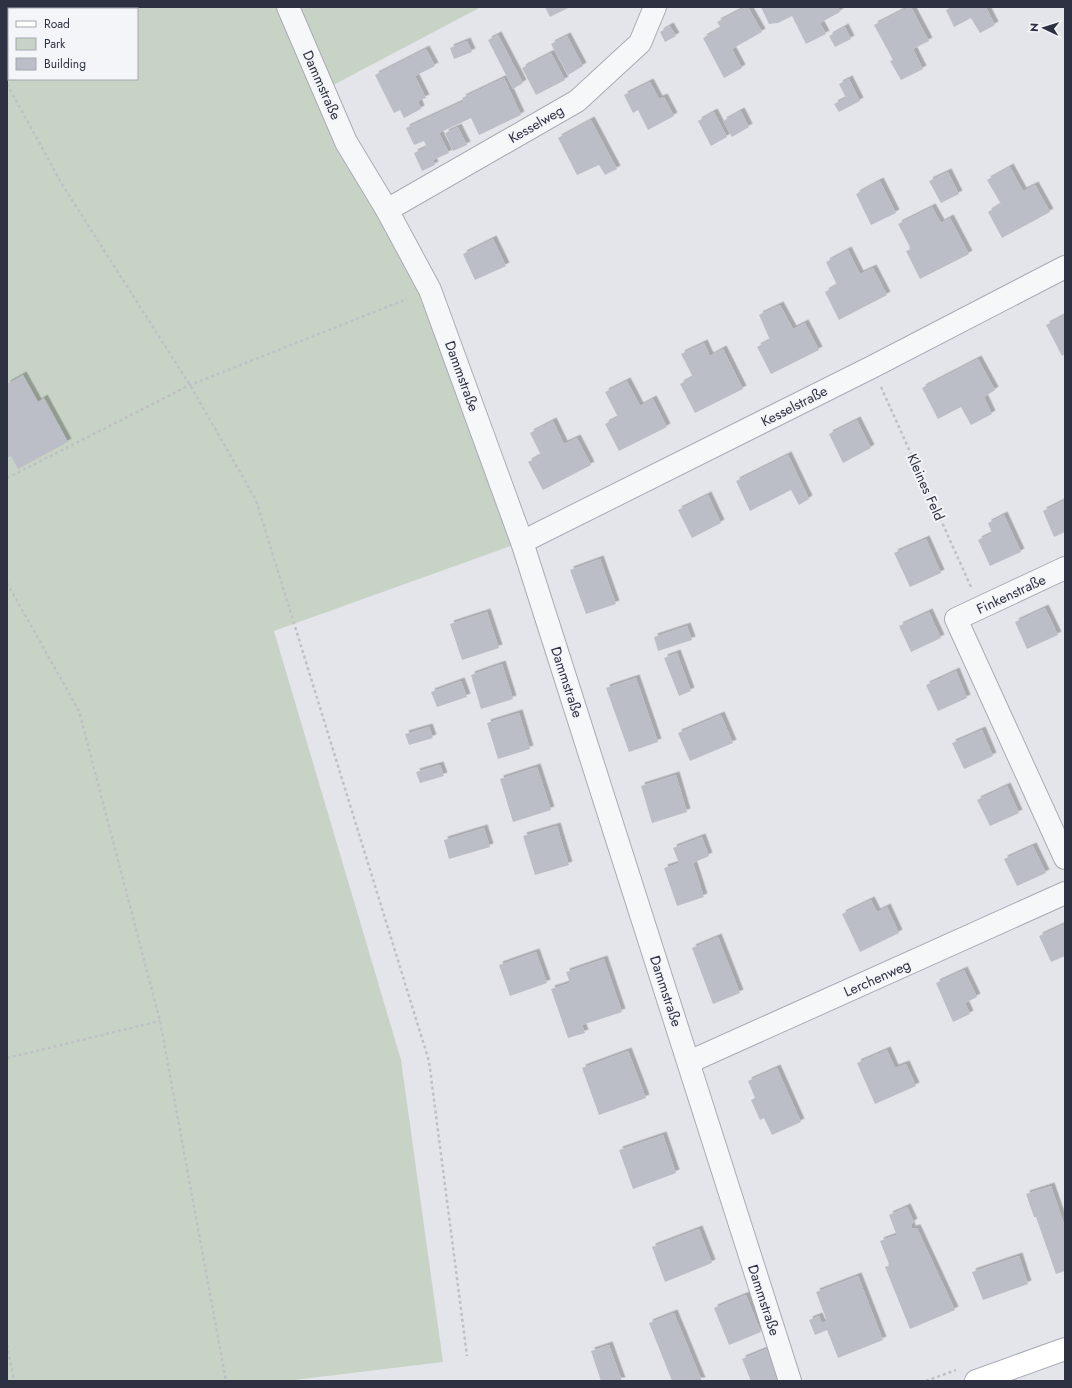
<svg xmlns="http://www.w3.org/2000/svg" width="1072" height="1388" viewBox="0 0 1072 1388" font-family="Jost,sans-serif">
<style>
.green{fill:#c7d4c5;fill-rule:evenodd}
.building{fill:#bbbec7;filter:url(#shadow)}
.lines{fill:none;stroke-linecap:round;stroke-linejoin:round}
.minor-casing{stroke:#a9abb5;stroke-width:24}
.secondary-casing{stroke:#a9abb5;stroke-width:24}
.path{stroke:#bec0c6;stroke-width:2.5;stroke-dasharray:3 3;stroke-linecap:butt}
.minor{stroke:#f6f7f9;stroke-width:22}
.secondary{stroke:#fff;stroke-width:22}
.labels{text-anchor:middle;stroke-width:4;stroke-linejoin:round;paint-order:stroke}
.street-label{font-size:14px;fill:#2d3142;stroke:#f3f5f8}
</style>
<defs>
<filter id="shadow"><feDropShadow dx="3.5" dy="-3.5" stdDeviation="0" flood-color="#0004"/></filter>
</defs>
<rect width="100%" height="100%" fill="#e4e5eb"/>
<!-- green -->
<path class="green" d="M7,7H481L320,92L387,210L522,542L274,631L401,1060L443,1362L286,1381H7ZM9,9H137V79H9Z"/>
<!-- building -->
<g class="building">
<path d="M545,7H570L550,17Z"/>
<path d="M746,7H748L762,32L732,49L742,68L724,78L703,38L721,28L717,22Z"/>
<path d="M761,7H838L840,12L820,23L826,34L806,44L792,16L778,23L769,24Z"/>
<path d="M909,7H911L929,41L913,49L923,69L901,80L890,61L893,60L874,25Z"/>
<path d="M951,7H986L995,25L980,33L971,18L954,27L946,10Z"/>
<path d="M670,26L676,36L665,42L660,32Z"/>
<path d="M845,27L851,39L835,47L829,36Z"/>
<path d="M498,35L523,83L513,89L488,40Z"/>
<path d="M567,36L583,66L568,75L551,44Z"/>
<path d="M467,41L472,52L454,59L450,48Z"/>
<path d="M426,49L435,66L415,76L426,98L418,101L421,109L404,118L400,110L394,113L375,75Z"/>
<path d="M551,53L565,80L536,95L522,68Z"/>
<path d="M504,78L521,115L479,135L471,118L439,133L449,153L433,160L435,165L422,171L414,153L427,147L424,141L414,145L406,128L464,101L462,98Z"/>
<path d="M849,79L860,101L839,112L834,104L846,98L839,84Z"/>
<path d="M650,82L659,99L664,97L674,116L648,130L638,110L633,113L624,95Z"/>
<path d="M741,111L749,127L732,137L723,121Z"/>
<path d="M714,112L727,137L711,146L698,121Z"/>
<path d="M591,120L617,169L605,175L599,165L577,175L558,138Z"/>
<path d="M458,127L467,145L453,151L445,133Z"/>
<path d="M1010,167L1023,191L1035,185L1050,212L1002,238L988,212L1001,204L987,180Z"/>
<path d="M948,172L959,194L941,203L929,181Z"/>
<path d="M880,181L896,213L871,225L856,194Z"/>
<path d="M932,207L941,223L950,218L969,254L920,279L906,251L911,249L898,224Z"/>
<path d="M493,239L506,266L475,280L463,254Z"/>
<path d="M848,250L860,274L873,268L887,295L839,320L825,292L837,285L826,262Z"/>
<path d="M780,305L793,329L805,323L819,350L771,374L757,347L770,340L759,315Z"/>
<path d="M1065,315V354L1062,356L1046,325Z"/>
<path d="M704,343L710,356L723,349L743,389L695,413L680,384L693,377L681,354Z"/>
<path d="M978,359L995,390L984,397L992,414L971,425L961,407L938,419L922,388Z"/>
<path d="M23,375L38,402L44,398L68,442L18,469L11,456L7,458V384Z"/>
<path d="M627,381L640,406L653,399L667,427L619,451L605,424L618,417L605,392Z"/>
<path d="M857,420L871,448L843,463L829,434Z"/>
<path d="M553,421L564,444L577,438L591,465L543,490L528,462L541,455L530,433Z"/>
<path d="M788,455L809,499L799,505L791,490L750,511L736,481Z"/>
<path d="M708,495L721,523L692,538L678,510Z"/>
<path d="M1065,500V532L1054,537L1043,511Z"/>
<path d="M1004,515L1021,552L990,566L978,540L992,533L988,523Z"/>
<path d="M926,539L941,573L910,587L894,553Z"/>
<path d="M600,559L616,604L586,614L570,570Z"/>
<path d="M1045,608L1058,635L1027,649L1015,622Z"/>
<path d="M487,612L499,648L462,660L450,624Z"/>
<path d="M929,612L941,638L911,652L899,626Z"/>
<path d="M687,626L692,640L658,651L654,637Z"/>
<path d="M677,653L691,691L679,696L664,658Z"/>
<path d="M502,664L513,699L481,709L471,675Z"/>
<path d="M956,671L967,698L938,711L926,685Z"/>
<path d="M636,678L658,742L629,752L606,688Z"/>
<path d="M461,681L467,697L437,707L431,692Z"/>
<path d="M519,713L530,749L498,759L487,723Z"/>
<path d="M721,715L733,743L690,761L678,733Z"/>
<path d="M429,727L433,738L409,745L405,734Z"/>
<path d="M982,730L993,756L964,769L952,743Z"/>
<path d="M440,765L444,776L420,783L416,772Z"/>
<path d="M537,767L551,810L513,822L500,779Z"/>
<path d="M676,775L687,812L652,823L641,786Z"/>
<path d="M1007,786L1019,813L990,826L977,800Z"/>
<path d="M557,826L569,865L535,875L523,836Z"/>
<path d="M484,828L490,847L449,859L444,840Z"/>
<path d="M702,837L709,856L693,863L704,897L677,906L664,868L679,863L673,848Z"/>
<path d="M1033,846L1046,873L1017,886L1004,859Z"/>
<path d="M871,900L877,912L887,907L899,933L860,952L842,914Z"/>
<path d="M1065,924V956L1051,962L1039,936Z"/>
<path d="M718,937L740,993L713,1004L692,948Z"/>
<path d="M536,952L547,983L510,996L499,965Z"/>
<path d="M604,959L622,1012L582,1025L585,1033L568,1038L551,989L570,983L566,972Z"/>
<path d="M964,970L977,997L965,1003L970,1014L953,1022L936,983Z"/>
<path d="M887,1050L895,1068L906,1064L916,1086L875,1104L857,1063Z"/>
<path d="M628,1051L646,1098L599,1115L582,1068Z"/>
<path d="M777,1068L801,1122L772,1135L764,1118L760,1120L751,1100L755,1098L748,1081Z"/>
<path d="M663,1135L676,1173L633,1189L619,1150Z"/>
<path d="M1051,1186L1065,1227V1271L1056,1274L1036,1217H1034L1026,1194Z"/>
<path d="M907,1207L914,1222L911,1224L912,1229L917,1228L955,1310L910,1329L885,1267L898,1262L889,1264L880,1241L896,1235L897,1236L889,1215Z"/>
<path d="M699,1229L712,1263L665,1282L652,1247Z"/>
<path d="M1019,1256L1028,1284L983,1300L972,1272Z"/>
<path d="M858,1276L883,1340L838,1358L827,1330L815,1335L809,1320L819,1316L822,1323L827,1321L816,1292Z"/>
<path d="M746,1295L761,1332L729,1345L714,1308Z"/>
<path d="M674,1313L702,1381H672L649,1323Z"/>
<path d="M609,1345L622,1381H601L591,1351Z"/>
<path d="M769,1348L782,1381H751L742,1359Z"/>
</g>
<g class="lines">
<defs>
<g id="minor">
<path d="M288,7L346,142L387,210L430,290L522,542L790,1381"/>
<path d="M387,210L577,101L640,43L655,7"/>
<path d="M522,542L872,367L1065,267"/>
<path d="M1065,568L956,619L1065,858"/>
<path d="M689,1062L1065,893"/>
</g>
<path id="secondary" d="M976,1381L1065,1349"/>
</defs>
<!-- minor casing -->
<use href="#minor" class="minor-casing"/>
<!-- secondary casing -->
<use href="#secondary" class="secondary-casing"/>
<!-- path -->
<g class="path">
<path d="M7,84L63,186L190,385L256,500L429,1061L467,1356"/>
<path d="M881,387L971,587"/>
<path d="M7,478L190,385L407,299"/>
<path d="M7,583L79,711L160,1021L226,1381"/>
<path d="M7,1058L160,1021"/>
<path d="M7,1345L14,1381"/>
<path d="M926,1381L956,1370"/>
</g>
<!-- minor -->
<use href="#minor" class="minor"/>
<!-- secondary -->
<use href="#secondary" class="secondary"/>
</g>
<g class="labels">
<!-- street labels -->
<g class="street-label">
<text transform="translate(322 85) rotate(66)" y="5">Dammstraße</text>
<text transform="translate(536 124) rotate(-30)" y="5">Kesselweg</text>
<text transform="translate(462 376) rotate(70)" y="5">Dammstraße</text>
<text transform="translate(794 406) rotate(-27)" y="5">Kesselstraße</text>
<text transform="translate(926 487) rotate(66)" y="5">Kleines Feld</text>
<text transform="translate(1011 594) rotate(-25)" y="5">Finkenstraße</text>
<text transform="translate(567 682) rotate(72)" y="5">Dammstraße</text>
<text transform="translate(877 978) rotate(-24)" y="5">Lerchenweg</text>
<text transform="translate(666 991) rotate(72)" y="5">Dammstraße</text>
<text transform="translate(764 1300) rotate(72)" y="5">Dammstraße</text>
</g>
</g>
<!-- border -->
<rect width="1072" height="1388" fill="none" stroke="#2d3142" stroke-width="16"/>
<!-- legend -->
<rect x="8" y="8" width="130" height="72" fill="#f3f5f8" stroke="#a4a7af"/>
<rect x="16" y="21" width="20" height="6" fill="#ffffff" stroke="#a4a7af"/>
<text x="44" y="28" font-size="12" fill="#2d3142">Road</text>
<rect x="16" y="38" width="20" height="12" fill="#c7d4c5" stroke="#a4a7af"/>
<text x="44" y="48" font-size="12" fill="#2d3142">Park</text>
<rect x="16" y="58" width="20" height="12" fill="#bbbec7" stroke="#a4a7af"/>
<text x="44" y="68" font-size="12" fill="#2d3142">Building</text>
<!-- north arrow -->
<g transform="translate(1044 28) rotate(274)" stroke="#f3f5f8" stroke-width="3" paint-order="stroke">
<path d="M0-3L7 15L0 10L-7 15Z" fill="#2d3142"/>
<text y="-6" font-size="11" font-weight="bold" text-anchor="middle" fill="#2d3142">N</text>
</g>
</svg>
